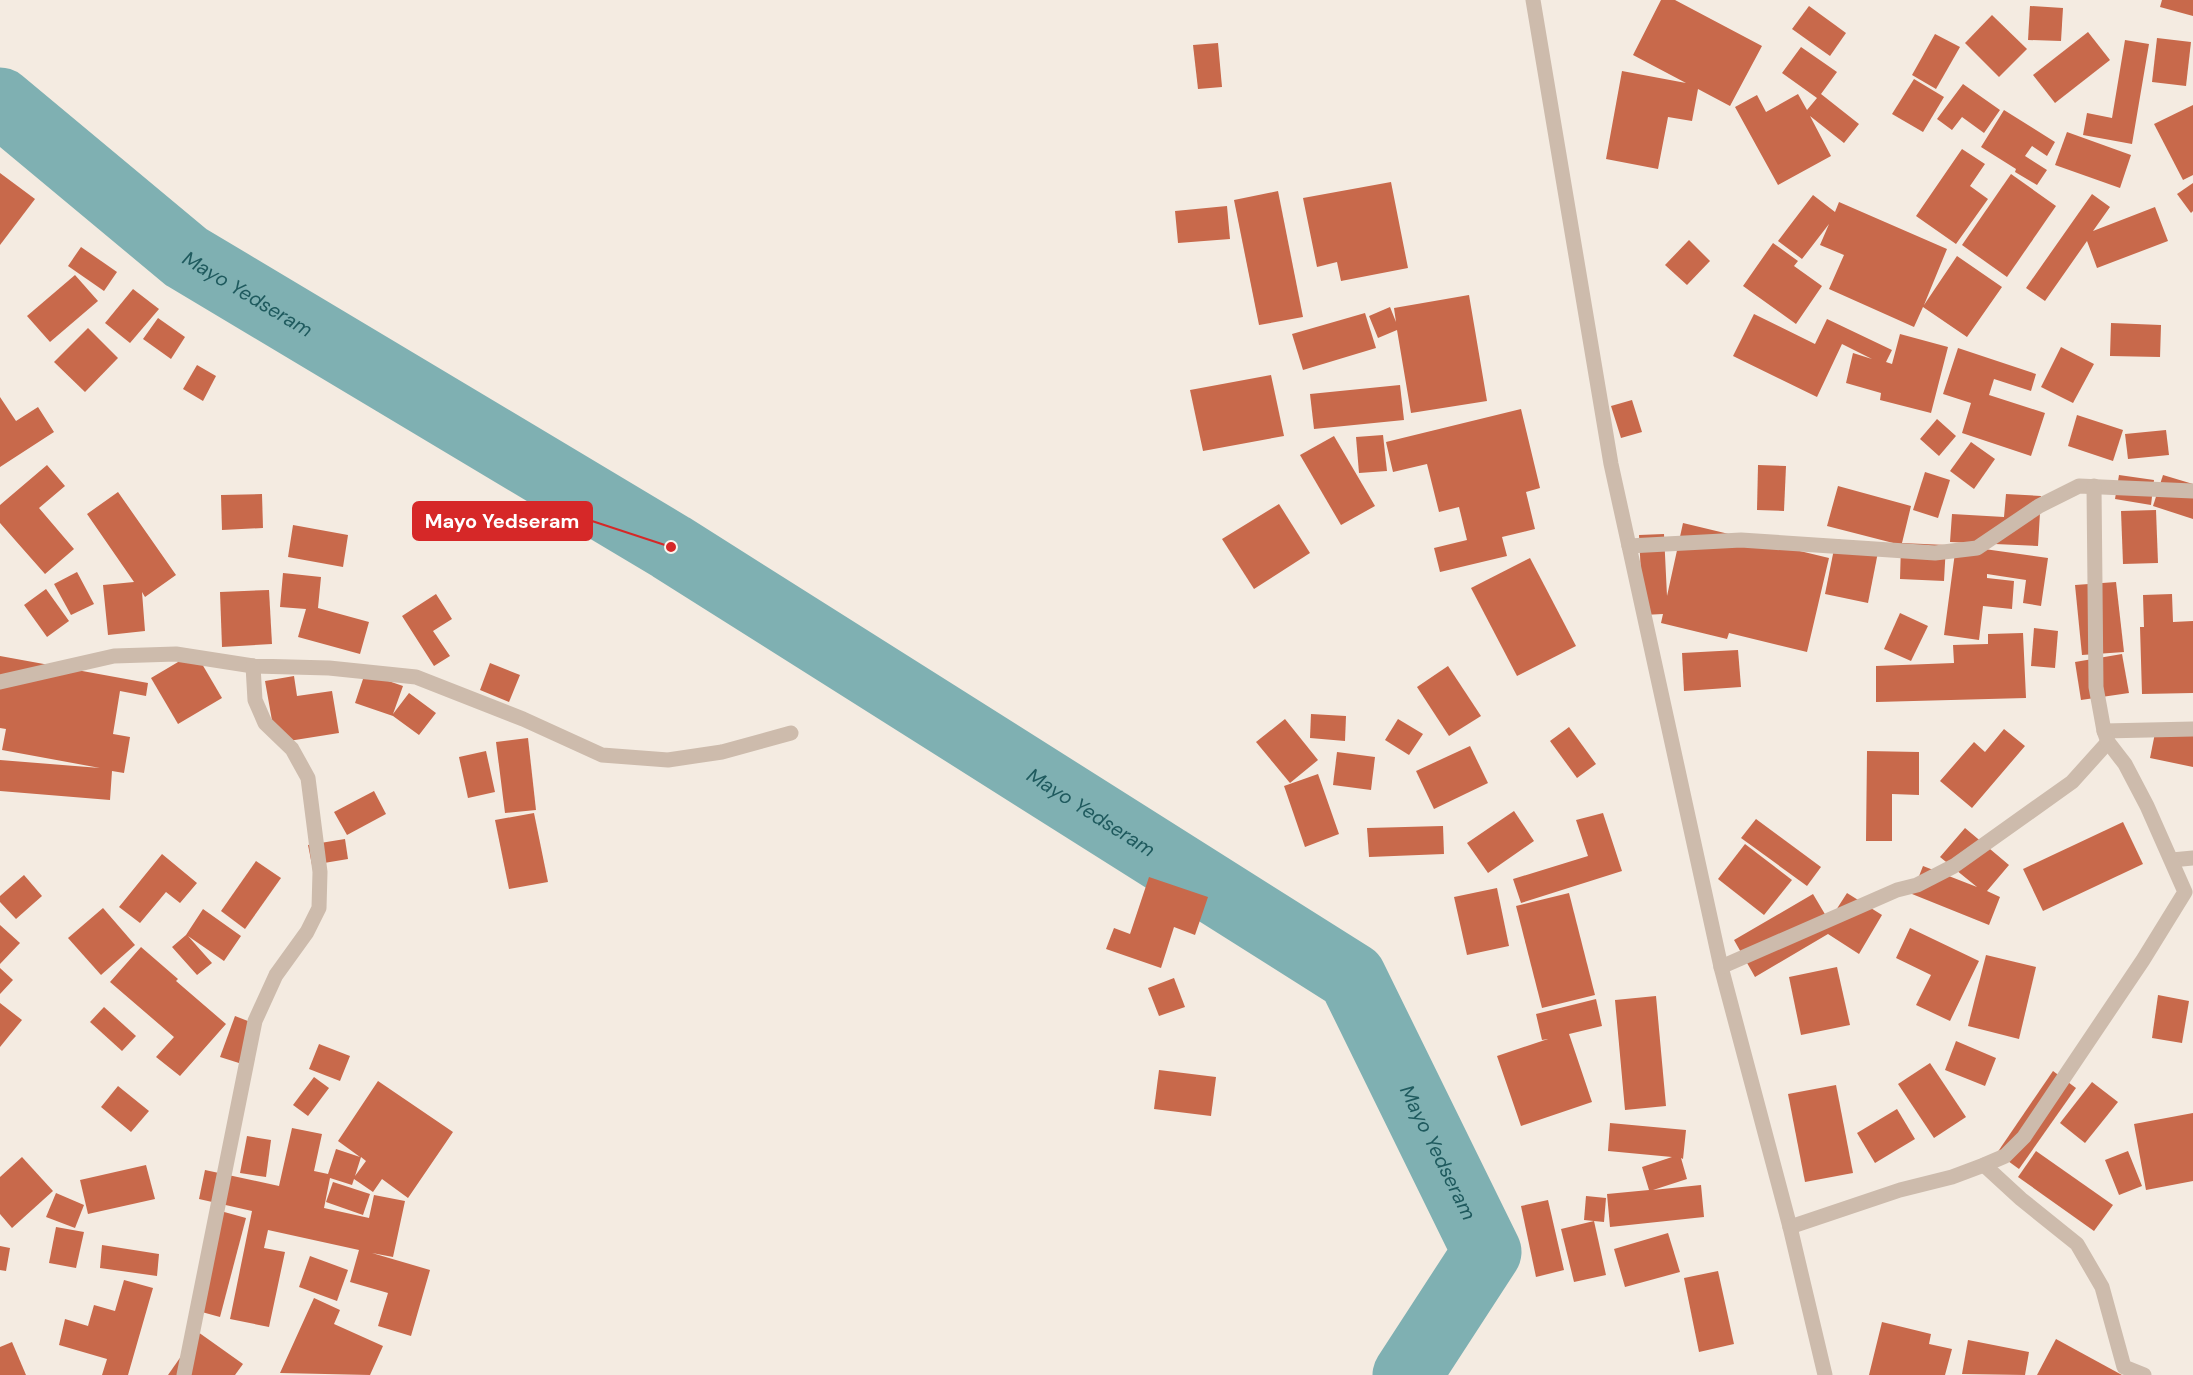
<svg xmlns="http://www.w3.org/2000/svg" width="2193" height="1375" viewBox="0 0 2193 1375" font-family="'DM Sans',sans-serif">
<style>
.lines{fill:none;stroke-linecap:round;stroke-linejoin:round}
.river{stroke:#7fb0b2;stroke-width:69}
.building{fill:#c8694b;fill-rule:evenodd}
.minor{stroke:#cdbbac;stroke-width:15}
.labels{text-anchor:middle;stroke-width:4.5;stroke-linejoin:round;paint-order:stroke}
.water-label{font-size:20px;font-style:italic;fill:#1f5a5e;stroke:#fbf5ee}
.leader{fill:none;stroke:#d62828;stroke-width:2}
.callout-dot{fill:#d62828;stroke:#fbf5ee;stroke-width:2}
.callout{fill:#d62828;stroke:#d62828;stroke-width:2}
.callout-label{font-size:20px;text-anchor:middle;font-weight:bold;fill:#fff}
</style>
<rect width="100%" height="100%" fill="#f4ebe1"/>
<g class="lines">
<!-- river -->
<path class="river" id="s1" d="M0,102L186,257L671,547L1352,977L1487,1252L1407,1375"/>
</g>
<!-- building -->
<g class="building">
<path d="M1661,0H1675L1762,46L1730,106L1698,89L1692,121L1668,117L1658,169L1606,159L1622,71L1686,83L1633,55Z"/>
<path d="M2162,0H2193V16L2160,7Z"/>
<path d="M1809,6L1846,33L1830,56L1792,29Z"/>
<path d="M2030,6L2063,8L2061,41L2028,40Z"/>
<path d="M1992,15L2027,49L1999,77L1965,43Z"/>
<path d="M2088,32L2110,60L2055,103L2033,75Z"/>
<path d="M1935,34L1960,47L1936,89L1912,75Z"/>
<path d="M2157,38L2191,42L2186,86L2152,82Z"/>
<path d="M2125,40L2149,44L2132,144L2083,135L2087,113L2112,118Z"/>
<path d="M1218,43L1222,87L1198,89L1193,45Z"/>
<path d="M1801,47L1837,72L1821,94L1859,124L1844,143L1810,116L1831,156L1778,185L1735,107L1757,95L1766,112L1798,94L1807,110L1817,98L1782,73Z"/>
<path d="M1914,79L1944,97L1923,132L1892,114Z"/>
<path d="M1963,84L2000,110L1984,133L1962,117L1952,130L1937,119Z"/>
<path d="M2193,105V175L2183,180L2154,124Z"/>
<path d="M2004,110L2055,142L2047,156L2032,146L2025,156L2047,170L2037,185L2015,172L2016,169L1981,147Z"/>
<path d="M2067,132L2131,155L2120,188L2055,165Z"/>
<path d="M1962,149L1985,164L1970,186L1988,199L1956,244L1916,216Z"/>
<path d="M0,173L35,199L0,245Z"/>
<path d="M2011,174L2056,206L2007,277L1962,245Z"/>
<path d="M1391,182L1408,268L1341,281L1337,262L1317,267L1303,198Z"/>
<path d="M2193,183V211L2191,213L2177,194Z"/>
<path d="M1278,191L1303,317L1259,325L1234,200Z"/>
<path d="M2092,194L2110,207L2093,231L2155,207L2168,241L2097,268L2087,241L2045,301L2026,288Z"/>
<path d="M1813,195L1835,212L1839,202L1947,249L1924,305L1957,256L2002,287L1967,337L1923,307L1914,327L1829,289L1844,255L1820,245L1829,224L1802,259L1778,241Z"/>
<path d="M1227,206L1230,239L1178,243L1175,211Z"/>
<path d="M1689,240L1710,261L1687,285L1665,265Z"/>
<path d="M1773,243L1798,261L1794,266L1822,286L1796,324L1743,286Z"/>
<path d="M81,247L117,272L104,291L68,266Z"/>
<path d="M75,275L98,301L50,342L27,316Z"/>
<path d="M133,289L159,309L130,343L105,323Z"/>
<path d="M1469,295L1487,401L1411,413L1397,330L1378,338L1369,316L1390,307L1396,322L1394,308Z"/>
<path d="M1365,313L1376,348L1303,370L1292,334Z"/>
<path d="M1754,314L1815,344L1827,319L1892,350L1886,362L1892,364L1900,334L1948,347L1931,413L1880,400L1881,393L1846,383L1853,353L1872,359L1842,344L1817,397L1733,356Z"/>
<path d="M158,318L185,337L171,359L143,339Z"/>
<path d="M2111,323L2161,325L2160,357L2110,356Z"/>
<path d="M88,328L118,358L85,392L54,362Z"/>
<path d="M2061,347L2094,364L2073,403L2041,387Z"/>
<path d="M1958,348L2036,374L2031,391L1994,379L1989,395L2045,413L2031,456L1962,433L1971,403L1943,394Z"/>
<path d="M197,365L216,376L203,401L183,389Z"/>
<path d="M1271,375L1284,436L1203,451L1190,390Z"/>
<path d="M1400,385L1404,420L1314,429L1310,394Z"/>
<path d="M0,397L16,421L38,407L54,432L0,467Z"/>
<path d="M1632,400L1642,432L1621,438L1611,406Z"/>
<path d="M1521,409L1540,488L1526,492L1535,529L1502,537L1507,556L1440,572L1434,548L1467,540L1459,507L1439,512L1427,464L1393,472L1386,442Z"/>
<path d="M2077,415L2123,430L2113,461L2068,446Z"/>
<path d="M1937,419L1956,436L1939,456L1920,439Z"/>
<path d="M2166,430L2169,455L2128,459L2125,434Z"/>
<path d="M1383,435L1387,471L1359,473L1356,437Z"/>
<path d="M1334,436L1375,506L1341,525L1300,455Z"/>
<path d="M1971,442L1995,459L1974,489L1950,471Z"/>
<path d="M47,465L65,486L39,508L74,549L45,574L0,523V505Z"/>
<path d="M1758,465L1786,466L1784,511L1757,510Z"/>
<path d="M1925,472L1950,480L1938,518L1913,510Z"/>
<path d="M2119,475L2154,480L2151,505L2115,499Z"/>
<path d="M2163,475L2193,484V519L2153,506Z"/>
<path d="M1838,486L1911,506L1902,543L1946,545L1944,581L1900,579L1901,545L1827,526Z"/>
<path d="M118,492L176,575L145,597L142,592L145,631L108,635L103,585L134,582L87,514Z"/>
<path d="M262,494L263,528L222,530L221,495Z"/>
<path d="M2006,494L2041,496L2038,546L1950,542L1952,514L2004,517Z"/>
<path d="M1279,504L1310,553L1254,589L1222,539Z"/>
<path d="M2156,510L2158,563L2123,564L2121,511Z"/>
<path d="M1683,523L1829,558L1807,652L1729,633L1727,639L1661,623L1663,614L1643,615L1639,535L1664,534L1667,596Z"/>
<path d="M293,525L348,535L343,567L288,557Z"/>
<path d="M1836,539L1879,547L1868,603L1825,594Z"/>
<path d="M1956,545L2048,558L2041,606L2023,603L2026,580L1987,574V578L2014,581L2012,609L1983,606L1979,640L1944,635Z"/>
<path d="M1530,558L1576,646L1517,676L1471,588Z"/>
<path d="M77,572L94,604L71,615L54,584Z"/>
<path d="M283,573L321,577L318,608L369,622L360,654L298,637L306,609L280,607Z"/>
<path d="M2116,582L2124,652L2082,655L2075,585Z"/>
<path d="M46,589L69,621L47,637L24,605Z"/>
<path d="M269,590L272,644L222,647L220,592Z"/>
<path d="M436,594L452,619L433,631L450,656L434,666L402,616Z"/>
<path d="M2172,594L2173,622L2193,621V693L2142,694L2140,627H2144L2143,595Z"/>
<path d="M1900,613L1928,626L1911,661L1884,649Z"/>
<path d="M2034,628L2058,631L2055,668L2031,666Z"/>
<path d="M2023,633L2026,698L1876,702V666L1954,663L1953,645L1988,644V634Z"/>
<path d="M1738,650L1741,687L1684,691L1682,653Z"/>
<path d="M195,652L222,698L178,724L151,678Z"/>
<path d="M2122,654L2129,693L2081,700L2075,662Z"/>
<path d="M0,656L148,683L146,696L120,691L113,734L130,737L124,773L112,771L110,800L0,791V760L100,768L2,750L6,729L0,728Z"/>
<path d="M490,663L520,675L509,702L480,690Z"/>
<path d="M1448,666L1481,716L1449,736L1417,687Z"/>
<path d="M365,673L403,686L393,714L409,693L436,713L419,735L393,716L355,703Z"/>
<path d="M294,676L297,696L332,691L339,733L276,743L265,681Z"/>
<path d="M1311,714L1346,716L1345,741L1310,738Z"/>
<path d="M1285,719L1318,760L1290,783L1256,742Z"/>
<path d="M1398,719L1423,734L1409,755L1385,740Z"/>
<path d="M2157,723L2193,731V767L2150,758Z"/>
<path d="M1569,727L1596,764L1577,778L1550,741Z"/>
<path d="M2004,729L2025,746L1972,808L1940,781L1974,742L1985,752Z"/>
<path d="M528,738L536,810L505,813L496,742Z"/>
<path d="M1470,746L1488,783L1434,809L1416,771Z"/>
<path d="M486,751L495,792L468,798L459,757Z"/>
<path d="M1867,751L1919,752V795L1892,794V841H1866Z"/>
<path d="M1337,752L1375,757L1371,790L1333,785Z"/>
<path d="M1318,774L1339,834L1305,847L1284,786Z"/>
<path d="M374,791L386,814L347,835L334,812Z"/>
<path d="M1514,811L1534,841L1488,873L1467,843Z"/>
<path d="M534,813L548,882L509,889L495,820Z"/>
<path d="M1603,813L1622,871L1521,903L1513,879L1588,856L1576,820Z"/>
<path d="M1756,819L1821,867L1807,886L1741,838Z"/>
<path d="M2123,822L2143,864L2043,911L2023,869Z"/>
<path d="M1443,826L1444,854L1369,857L1367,828Z"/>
<path d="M1965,828L2009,865L1987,891L2000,897L1989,925L1912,894L1923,866L1977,887L1940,857Z"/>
<path d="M345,839L348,859L312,865L308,845Z"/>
<path d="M1745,844L1792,880L1764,915L1718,879Z"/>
<path d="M162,854L197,883L180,903L166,892L140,923L119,907Z"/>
<path d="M256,861L281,878L245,929L221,911Z"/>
<path d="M24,875L42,896L16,919L0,902V896Z"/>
<path d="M1149,877L1208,897L1195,935L1174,927L1161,968L1106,949L1114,928L1130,934Z"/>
<path d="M1497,888L1509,946L1467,955L1454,897Z"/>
<path d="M1569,893L1595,995L1542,1008L1516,906Z"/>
<path d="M1847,893L1882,915L1859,954L1828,934L1755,977L1734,940L1813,894L1829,921Z"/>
<path d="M103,908L135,945L101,975L68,938Z"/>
<path d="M203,909L241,936L224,961L188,936L212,963L197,975L172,947L186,935Z"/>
<path d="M0,925L20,943L0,964Z"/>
<path d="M1910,928L1979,961L1950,1021L1916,1005L1931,975L1896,958Z"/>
<path d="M141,947L178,979L176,981L226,1024L180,1076L156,1057L174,1037L110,982Z"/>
<path d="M1986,955L2036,967L2019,1039L1968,1026Z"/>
<path d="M1837,967L1850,1025L1801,1035L1789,977Z"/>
<path d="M0,968L13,980L0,994Z"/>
<path d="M1174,978L1185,1007L1159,1016L1148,988Z"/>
<path d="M2158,995L2189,1001L2182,1043L2152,1038Z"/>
<path d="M1656,996L1666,1106L1625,1110L1615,1000Z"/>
<path d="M1596,999L1602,1026L1569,1034L1592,1102L1521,1126L1497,1056L1548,1039L1542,1040L1536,1014Z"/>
<path d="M0,1003L22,1020L0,1047Z"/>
<path d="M104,1007L136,1036L122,1051L90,1022Z"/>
<path d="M235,1016L253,1023L239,1063L220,1057Z"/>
<path d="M1956,1041L1996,1058L1985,1086L1945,1070Z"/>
<path d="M319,1044L350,1056L340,1081L309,1069Z"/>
<path d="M1930,1063L1966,1117L1934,1138L1898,1084Z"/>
<path d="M1159,1070L1216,1077L1211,1116L1154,1109Z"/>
<path d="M2053,1071L2076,1088L2019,1169L1997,1153Z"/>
<path d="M314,1077L329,1088L308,1116L293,1105Z"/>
<path d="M378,1081L453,1132L408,1198L382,1179L373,1192L354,1179L352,1185L330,1178L324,1208L369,1218L374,1195L405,1201L393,1257L372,1253L430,1270L411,1336L378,1326L388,1293L350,1282L359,1250L268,1230L264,1248L285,1252L269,1327L230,1319L252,1211L199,1199L205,1170L279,1186L292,1128L322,1134L314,1171L328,1174L336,1149L360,1157L338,1141ZM361,1157L366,1161L355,1176Z"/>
<path d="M2092,1082L2118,1102L2085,1143L2060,1123Z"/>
<path d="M1836,1085L1853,1173L1805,1182L1788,1094Z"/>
<path d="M118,1086L149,1111L131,1132L101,1107Z"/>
<path d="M1897,1109L1915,1139L1875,1163L1857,1133Z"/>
<path d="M2193,1113V1181L2146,1190L2134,1124Z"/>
<path d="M1610,1123L1686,1130L1683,1159L1681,1158L1687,1179L1653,1190L1701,1185L1704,1217L1610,1227L1607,1194L1649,1190L1642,1167L1672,1157L1608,1151Z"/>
<path d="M247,1136L271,1140L266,1177L240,1173Z"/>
<path d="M2036,1151L2113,1205L2094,1231L2018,1177Z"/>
<path d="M2128,1151L2142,1186L2119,1195L2105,1160Z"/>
<path d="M22,1157L53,1191L12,1228L0,1214V1177Z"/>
<path d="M146,1165L155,1199L88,1214L80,1180Z"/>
<path d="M333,1182L370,1194L363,1215L326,1202Z"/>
<path d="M56,1193L84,1205L75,1228L46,1217Z"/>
<path d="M1586,1196L1606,1198L1604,1222L1584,1220Z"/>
<path d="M1548,1200L1564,1270L1536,1277L1521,1206Z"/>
<path d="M217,1210L246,1218L220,1317L191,1309Z"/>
<path d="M1594,1221L1606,1275L1574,1282L1561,1229Z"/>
<path d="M56,1227L84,1232L76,1268L49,1263Z"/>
<path d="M1668,1233L1680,1272L1625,1287L1614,1249Z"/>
<path d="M102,1245L159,1254L157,1276L100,1268Z"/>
<path d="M0,1246L10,1248L6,1271L0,1270Z"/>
<path d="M310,1256L348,1270L337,1301L299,1287Z"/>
<path d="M1718,1271L1734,1344L1699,1352L1684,1278Z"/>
<path d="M124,1280L153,1288L128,1375H102L107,1359L59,1345L65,1319L88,1326L94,1305L115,1311Z"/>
<path d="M314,1298L340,1310L334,1324L383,1346L370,1375L280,1373Z"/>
<path d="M1882,1322L1931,1334L1929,1344L1952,1349L1945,1375H1869Z"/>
<path d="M198,1332L243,1364L235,1375H168Z"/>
<path d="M2056,1339L2122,1375H2037Z"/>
<path d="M1968,1340L2029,1352L2025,1375L1962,1374Z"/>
<path d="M12,1342L26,1375H0V1347Z"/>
</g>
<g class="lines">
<!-- minor -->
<g class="minor">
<path d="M1533,0L1611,464L1629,546L1721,967L1790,1227L1825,1375"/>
<path d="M1629,546L1741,540L1935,553L1977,548L2039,506L2079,486L2193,491"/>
<path d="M0,682L114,656L176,654L253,666L329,668L416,677L523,719L602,755L668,760L722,752L791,733"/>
<path d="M2104,731L2193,729"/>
<path d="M2172,860L2193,858"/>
<path d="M1721,967L1897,890L1917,885L1954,866L2072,782L2108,742"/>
<path d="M1984,1165L2021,1199L2077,1244L2102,1287L2124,1367L2144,1375"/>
<path d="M1790,1227L1900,1190L1952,1177L1984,1165L2005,1156L2024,1137L2143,960L2185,892L2147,806L2125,764L2108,742L2104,731L2096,687L2094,486"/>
<path d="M184,1375L255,1021L276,975L307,932L319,908L320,872L308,778L292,749L265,723L255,700L253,666"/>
</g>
</g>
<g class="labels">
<!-- water labels -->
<g class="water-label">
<text dy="7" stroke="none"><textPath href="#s1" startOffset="314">Mayo Yedseram</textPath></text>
<text dy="7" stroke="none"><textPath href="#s1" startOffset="1304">Mayo Yedseram</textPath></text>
<text dy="7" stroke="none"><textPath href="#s1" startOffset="1808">Mayo Yedseram</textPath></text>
</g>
</g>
<!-- callouts -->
<path class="leader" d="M671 547L592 521"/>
<circle class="callout-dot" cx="671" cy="547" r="6"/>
<rect class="callout" x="413" y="502" width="179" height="38" rx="6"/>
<g class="callout-label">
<text x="502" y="528">Mayo Yedseram</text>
</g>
</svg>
